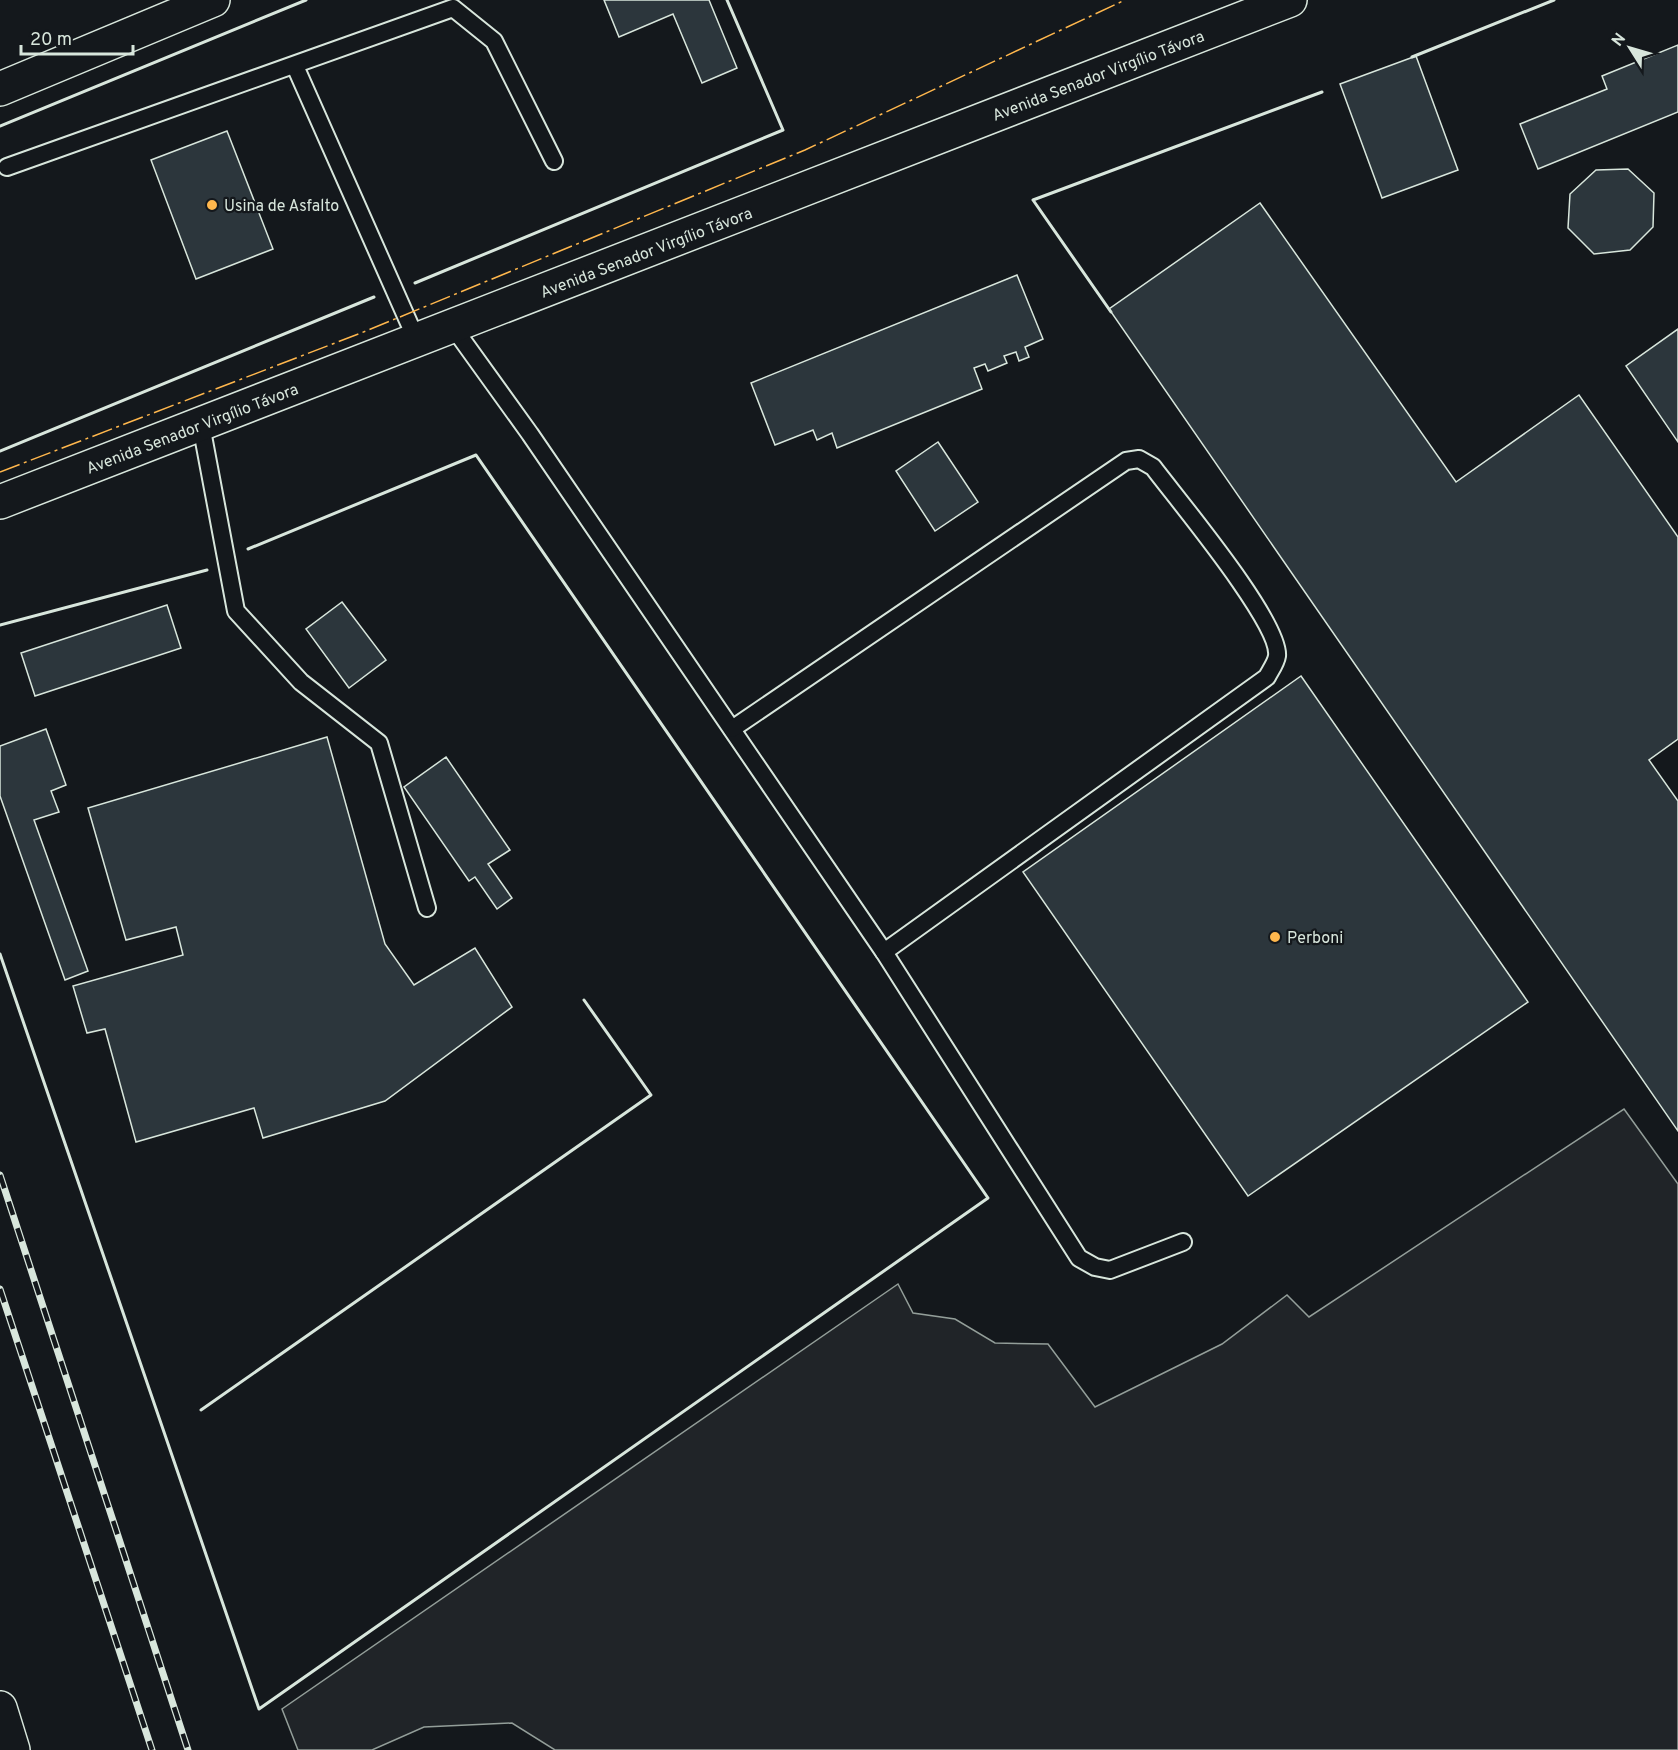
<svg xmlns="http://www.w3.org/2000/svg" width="1678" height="1750" viewBox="0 0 1678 1750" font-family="Overpass,sans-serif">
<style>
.green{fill:#202428;stroke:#939e99;stroke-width:1.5}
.building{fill:#2c363c;stroke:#d8e6dc;stroke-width:1.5}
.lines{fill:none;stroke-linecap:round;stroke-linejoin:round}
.service-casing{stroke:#d8e6dc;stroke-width:20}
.tertiary-casing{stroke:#d8e6dc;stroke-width:36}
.secondary-casing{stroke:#d8e6dc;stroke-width:36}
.service{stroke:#14181c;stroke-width:16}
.tertiary{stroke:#14181c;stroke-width:33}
.secondary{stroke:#14181c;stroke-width:33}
.rail-casing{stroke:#d8e6dc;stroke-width:7}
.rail{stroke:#14181c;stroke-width:4.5;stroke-dasharray:14;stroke-linecap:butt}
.wall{stroke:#d8e6dc;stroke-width:3}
.power{stroke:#ffb74d;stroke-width:1.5;stroke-dasharray:21 4.5 3 4.5;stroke-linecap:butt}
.poi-dot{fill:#ffb74d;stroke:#14181c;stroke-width:2}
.labels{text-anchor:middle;stroke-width:4.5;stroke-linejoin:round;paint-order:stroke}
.street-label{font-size:16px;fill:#d8e6dc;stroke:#14181c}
.poi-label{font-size:16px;fill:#d8e6dc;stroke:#14181c;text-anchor:start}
</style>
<rect width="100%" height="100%" fill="#14181c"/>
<!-- green -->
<path class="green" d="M1624,1109L1678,1184V1750H555L512,1723L424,1727L372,1750H298L282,1709L898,1284L913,1313L955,1319L995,1343L1048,1344L1095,1407L1222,1344L1287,1295L1309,1317Z"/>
<!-- building -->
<g class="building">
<path d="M604,0H709L737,68L702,83L673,14L619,37Z"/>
<path d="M1678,45V112L1538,169L1520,124L1607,89L1602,76Z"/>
<path d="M1416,56L1458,170L1382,198L1340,84Z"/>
<path d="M227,131L273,249L196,279L151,160Z"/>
<path d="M1628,169L1654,193L1653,227L1630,250L1594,254L1568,228L1570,194L1596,170Z"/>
<path d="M1260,203L1456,482L1579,395L1678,537V739L1649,760L1678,801V1131L1109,309Z"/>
<path d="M1017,275L1043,339L1025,347L1029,357L1019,361L1016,352L1004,356L1007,363L988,371L985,364L974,368L982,389L837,448L832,433L817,440L813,430L775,445L751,383Z"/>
<path d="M1678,329V442L1626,366Z"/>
<path d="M938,442L978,502L935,531L896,471Z"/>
<path d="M342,602L386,660L349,688L306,629Z"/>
<path d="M167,605L181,648L35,696L21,653Z"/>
<path d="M1301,676L1528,1002L1248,1196L1023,872Z"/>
<path d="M46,729L66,785L51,791L59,812L34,820L88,971L65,980L0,796V746Z"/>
<path d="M327,737L385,944L414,985L475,948L512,1007L385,1101L263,1138L254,1108L136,1142L105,1029L87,1033L73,986L183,955L176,927L126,940L88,808Z"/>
<path d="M446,757L510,850L488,864L512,898L497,909L475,877L469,881L404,787Z"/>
</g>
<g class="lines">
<defs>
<g id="service">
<path d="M295,66L417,341"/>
<path d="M7,167L453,8L494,41L554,161"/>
<path d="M453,327L530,434L884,952L1079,1258L1095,1267L1110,1270L1183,1242"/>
<path d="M201,425L236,611L301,682L379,743L427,908"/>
<path d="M732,729L1126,461L1139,459L1153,467C1177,499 1281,623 1277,656C1276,663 1270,671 1267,677L884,952"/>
</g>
<g id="tertiary">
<path d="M0,502L1290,0"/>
<path d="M0,1708L13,1750"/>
</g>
<path id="secondary" d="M0,89L213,0"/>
</defs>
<!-- service casing -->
<use href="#service" class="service-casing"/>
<!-- tertiary casing -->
<use href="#tertiary" class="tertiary-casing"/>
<!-- secondary casing -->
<use href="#secondary" class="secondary-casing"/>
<!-- service -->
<use href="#service" class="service"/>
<!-- tertiary -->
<use href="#tertiary" class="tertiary"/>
<!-- secondary -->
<use href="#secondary" class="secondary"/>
<defs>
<g id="rail">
<path d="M0,1175L188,1750"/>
<path d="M0,1289L152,1750"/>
</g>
</defs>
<!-- rail casing -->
<use href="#rail" class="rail-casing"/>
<!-- rail -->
<use href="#rail" class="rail"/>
<!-- wall -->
<g class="wall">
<path d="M1412,57L1554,0"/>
<path d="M0,126L306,0"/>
<path d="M415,283L783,130L727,0"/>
<path d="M1111,312L1033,200L1322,92"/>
<path d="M0,451L374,297"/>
<path d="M0,625L207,570"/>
<path d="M0,954L259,1709L988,1198L476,455L248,549"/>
<path d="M201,1410L651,1095L584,1000"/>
</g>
<!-- power -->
<path class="power" d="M0,472L361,333L805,150L1125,0"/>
</g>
<!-- markers -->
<g class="poi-dot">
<circle cx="212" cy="205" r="6"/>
<circle cx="1275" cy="937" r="6"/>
</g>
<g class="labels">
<!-- street labels -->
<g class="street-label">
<text transform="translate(1098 75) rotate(-21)" y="6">Avenida Senador Virgílio Távora</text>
<text transform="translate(646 252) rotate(-21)" y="6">Avenida Senador Virgílio Távora</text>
<text transform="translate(192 428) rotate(-21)" y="6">Avenida Senador Virgílio Távora</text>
</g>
<!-- poi labels -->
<g class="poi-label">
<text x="224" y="211">Usina de Asfalto</text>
<text x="1287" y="943">Perboni</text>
</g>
</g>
<!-- north arrow -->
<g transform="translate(1630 48) rotate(307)" stroke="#14181c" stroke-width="4.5" paint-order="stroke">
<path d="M0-4.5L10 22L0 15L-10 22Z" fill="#d8e6dc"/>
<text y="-9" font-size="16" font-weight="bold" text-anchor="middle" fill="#d8e6dc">N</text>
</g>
<!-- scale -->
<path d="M21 45v9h112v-9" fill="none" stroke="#d8e6dc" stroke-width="3"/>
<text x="30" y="45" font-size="18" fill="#d8e6dc" stroke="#14181c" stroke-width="4.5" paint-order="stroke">20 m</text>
</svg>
